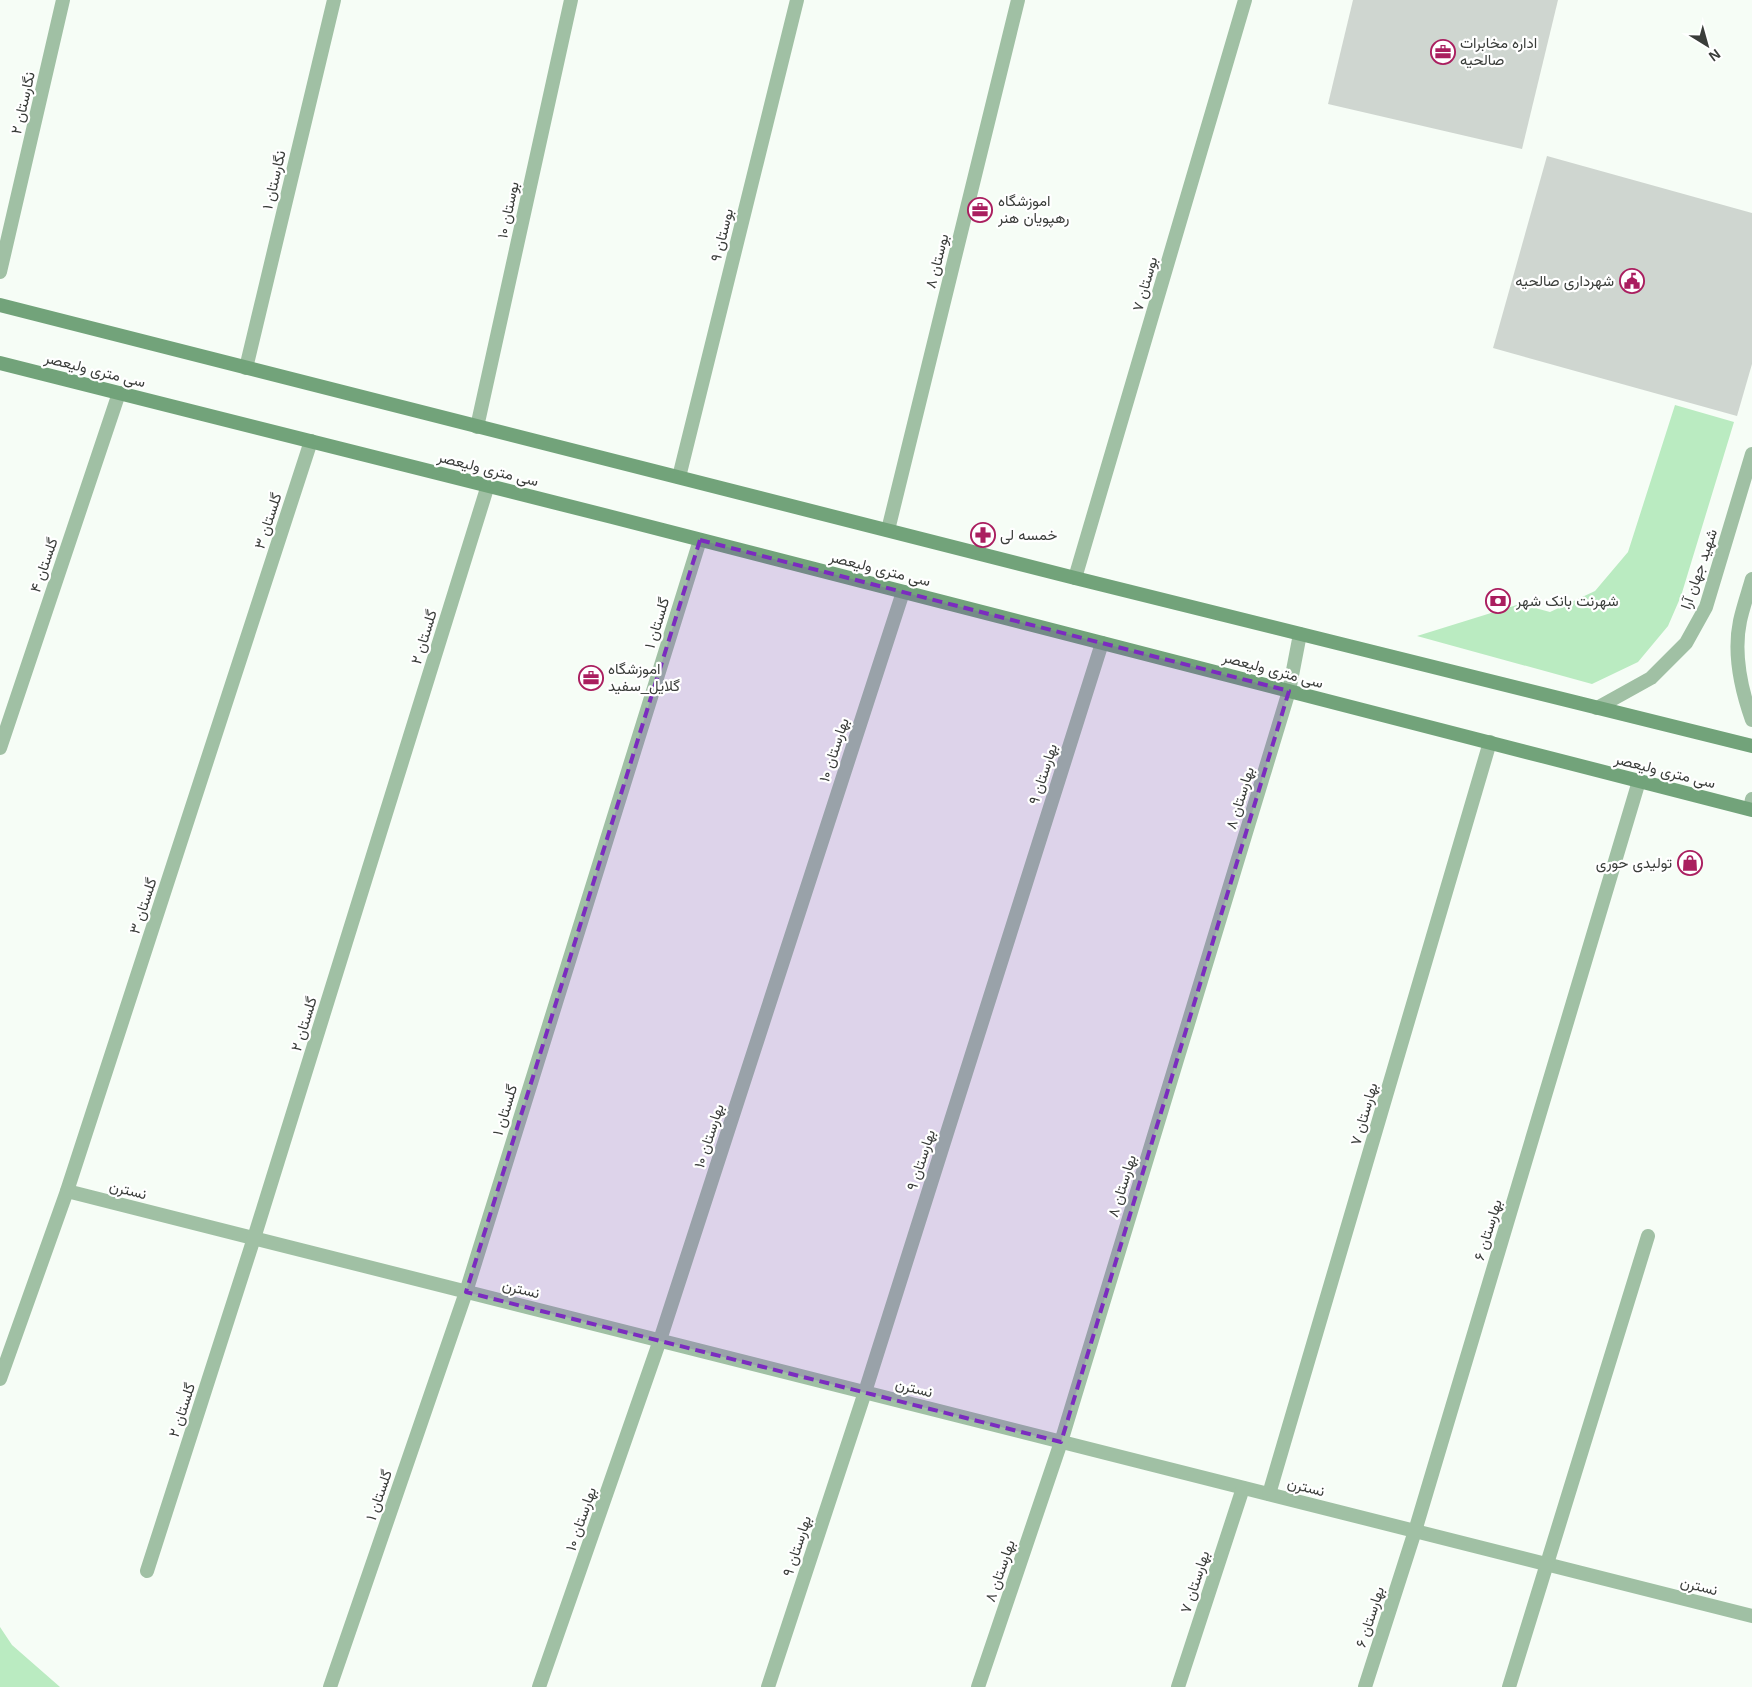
<svg xmlns="http://www.w3.org/2000/svg" width="1752" height="1687" viewBox="0 0 1752 1687" font-family="Helvetica,Vazirmatn,sans-serif">
<style>
.green{fill:#baebc1}
.building{fill:#cfd6d0}
.lines{fill:none;stroke-linecap:round;stroke-linejoin:round}
.minor{stroke:#a0c0a4;stroke-width:14}
.tertiary{stroke:#a0c0a4;stroke-width:14}
.secondary{stroke:#72a37a;stroke-width:14}
.marked{fill:#7b2cbf;fill-opacity:0.2;stroke:#7b2cbf;stroke-width:4;stroke-dasharray:10 6;stroke-linejoin:round}
.labels{text-anchor:middle;stroke-width:4.5;stroke-linejoin:round;paint-order:stroke}
.poi-label{font-size:15px;fill:#3a3d3a;stroke:#fff;text-anchor:start}
.street-label{font-size:15px;fill:#3a3d3a;stroke:#fff}
</style>
<rect width="100%" height="100%" fill="#f6fdf6"/>
<!-- green -->
<g class="green">
<path d="M1675,405L1734,422L1681,596L1668,626L1638,662L1592,684L1417,636L1520,604L1550,612L1595,591L1628,552Z"/>
<path d="M0,1627L12,1645L60,1687H0Z"/>
</g>
<!-- building -->
<g class="building">
<path d="M1353,0H1558L1522,149L1328,104Z"/>
<path d="M1547,156L1752,213V364L1737,416L1493,348Z"/>
</g>
<g class="lines">
<!-- minor -->
<g class="minor">
<path d="M0,272L63,0"/>
<path d="M246,368L334,0"/>
<path d="M477,427L571,0"/>
<path d="M679,477L797,0"/>
<path d="M888,530L1018,0"/>
<path d="M1075,578L1245,0"/>
<path d="M0,748L119,393"/>
<path d="M67,1191L1752,1616"/>
<path d="M0,1379L67,1191L311,441"/>
<path d="M1269,1494L1490,742"/>
<path d="M147,1571L254,1238L488,485"/>
<path d="M330,1687L466,1292L700,540"/>
<path d="M539,1687L660,1340L903,592"/>
<path d="M768,1687L865,1392L1102,643"/>
<path d="M978,1687L1061,1442L1289,691L1300,634"/>
<path d="M1178,1687L1243,1488"/>
<path d="M1365,1687L1415,1531L1639,781"/>
<path d="M1509,1687L1648,1236"/>
</g>
<!-- tertiary -->
<g class="tertiary">
<path d="M1752,579C1748,593 1743,607 1740,621C1733,654 1741,689 1752,720"/>
<path d="M1597,708L1651,678L1686,643L1706,607L1752,454"/>
<path d="M1750,809L1752,799"/>
</g>
<!-- secondary -->
<g class="secondary">
<path d="M0,305L1075,578L1752,746"/>
<path d="M0,363L612,517L1752,810"/>
</g>
</g>
<!-- marked area -->
<path class="marked" d="M700,540L1289,691L1061,1442L466,1292Z"/>
<!-- icons -->
<defs>
<symbol id="office-ring" viewBox="-11 -11 22 22"><circle r="9.5" fill="#fff" stroke="#aa1e5f" stroke-width="1.5"/><path d="M-6-3h4V-5.5h4V-3h4V5H-6ZM-1-4.5V-3h2v-1.5ZM-6 0V1H6V0Z" fill="#aa1e5f"/></symbol>
<symbol id="civic-ring" viewBox="-11 -11 22 22"><circle r="9.5" fill="#fff" stroke="#aa1e5f" stroke-width="1.5"/><path d="M-.6-6.5H3V-4.5H.6V-3L4-1V1h2V6H-6V1h2V-1L-.6-3ZM-1.2 2.5V6h2.4V2.5Z" fill="#aa1e5f"/></symbol>
<symbol id="pharmacy-ring" viewBox="-11 -11 22 22"><circle r="9.5" fill="#fff" stroke="#aa1e5f" stroke-width="1.5"/><path d="M-2-6h4v4h4v4h-4v4h-4v-4h-4v-4h4Z" fill="#aa1e5f"/></symbol>
<symbol id="bank-ring" viewBox="-11 -11 22 22"><circle r="9.5" fill="#fff" stroke="#aa1e5f" stroke-width="1.5"/><path d="M-6-4H6V4H-6ZM0-2.3a2.3 2.3 0 1 0 0 4.6a2.3 2.3 0 1 0 0-4.6Z" fill="#aa1e5f"/></symbol>
<symbol id="shop-ring" viewBox="-11 -11 22 22"><circle r="9.5" fill="#fff" stroke="#aa1e5f" stroke-width="1.5"/><path d="M-5-2.5h2.3a2.7 3.5 0 0 1 5.4 0H5L5.5 6h-11ZM-1.5-2.5h3a1.5 2.3 0 0 0-3 0Z" fill="#aa1e5f"/></symbol>
</defs>
<g fill-rule="evenodd">
<use href="#office-ring" x="1429" y="38" width="28" height="28"/>
<use href="#office-ring" x="966" y="196" width="28" height="28"/>
<use href="#civic-ring" x="1618" y="267" width="28" height="28"/>
<use href="#pharmacy-ring" x="969" y="521" width="28" height="28"/>
<use href="#bank-ring" x="1484" y="587" width="28" height="28"/>
<use href="#office-ring" x="577" y="664" width="28" height="28"/>
<use href="#shop-ring" x="1676" y="849" width="28" height="28"/>
</g>
<g class="labels">
<!-- poi labels -->
<g class="poi-label">
<text x="1460" y="48">اداره مخابرات<tspan x="1460" dy="17">صالحیه</tspan></text>
<text x="998" y="206">اموزشگاه<tspan x="998" dy="17">رهپویان هنر</tspan></text>
<text x="1614" y="286" text-anchor="end">شهرداری صالحیه</text>
<text x="1000" y="540">خمسه لی</text>
<text x="1516" y="606">شهرنت بانک شهر</text>
<text x="608" y="674">اموزشگاه<tspan x="608" dy="17">گلایل_سفید</tspan></text>
<text x="1672" y="868" text-anchor="end">تولیدی حوری</text>
</g>
<!-- street labels -->
<g class="street-label">
<text transform="translate(23 103) rotate(-77)" y="5">نگارستان ۲</text>
<text transform="translate(274 180) rotate(-77)" y="5">نگارستان ۱</text>
<text transform="translate(508 210) rotate(-78)" y="5">بوستان ۱۰</text>
<text transform="translate(722 235) rotate(-76)" y="5">بوستان ۹</text>
<text transform="translate(937 261) rotate(-76)" y="5">بوستان ۸</text>
<text transform="translate(1145 284) rotate(-74)" y="5">بوستان ۷</text>
<text transform="translate(95 370) rotate(14)" y="5">سی متری ولیعصر</text>
<text transform="translate(488 469) rotate(14)" y="5">سی متری ولیعصر</text>
<text transform="translate(268 521) rotate(-72)" y="5">گلستان ۳</text>
<text transform="translate(44 565) rotate(-71)" y="5">گلستان ۴</text>
<text transform="translate(880 569) rotate(14)" y="5">سی متری ولیعصر</text>
<text transform="translate(1699 569) rotate(-71)" y="5">شهید جهان آرا</text>
<text transform="translate(657 623) rotate(-73)" y="5">گلستان ۱</text>
<text transform="translate(424 637) rotate(-73)" y="5">گلستان ۲</text>
<text transform="translate(1273 670) rotate(15)" y="5">سی متری ولیعصر</text>
<text transform="translate(834 750) rotate(-72)" y="5">بهارستان ۱۰</text>
<text transform="translate(1665 771) rotate(14)" y="5">سی متری ولیعصر</text>
<text transform="translate(1043 774) rotate(-72)" y="5">بهارستان ۹</text>
<text transform="translate(1240 798) rotate(-73)" y="5">بهارستان ۸</text>
<text transform="translate(143 906) rotate(-72)" y="5">گلستان ۳</text>
<text transform="translate(304 1024) rotate(-73)" y="5">گلستان ۲</text>
<text transform="translate(505 1110) rotate(-73)" y="5">گلستان ۱</text>
<text transform="translate(1364 1114) rotate(-74)" y="5">بهارستان ۷</text>
<text transform="translate(709 1136) rotate(-72)" y="5">بهارستان ۱۰</text>
<text transform="translate(921 1160) rotate(-72)" y="5">بهارستان ۹</text>
<text transform="translate(1122 1186) rotate(-73)" y="5">بهارستان ۸</text>
<text transform="translate(128 1190) rotate(14)" y="5">نسترن</text>
<text transform="translate(1488 1230) rotate(-73)" y="5">بهارستان ۶</text>
<text transform="translate(521 1289) rotate(14)" y="5">نسترن</text>
<text transform="translate(914 1388) rotate(14)" y="5">نسترن</text>
<text transform="translate(182 1410) rotate(-72)" y="5">گلستان ۲</text>
<text transform="translate(1306 1487) rotate(14)" y="5">نسترن</text>
<text transform="translate(379 1495) rotate(-71)" y="5">گلستان ۱</text>
<text transform="translate(581 1519) rotate(-71)" y="5">بهارستان ۱۰</text>
<text transform="translate(797 1546) rotate(-72)" y="5">بهارستان ۹</text>
<text transform="translate(1000 1571) rotate(-71)" y="5">بهارستان ۸</text>
<text transform="translate(1195 1582) rotate(-72)" y="5">بهارستان ۷</text>
<text transform="translate(1699 1586) rotate(14)" y="5">نسترن</text>
<text transform="translate(1370 1617) rotate(-72)" y="5">بهارستان ۶</text>
</g>
</g>
<!-- north arrow -->
<g transform="translate(1707 45) rotate(143)" stroke="#ffffff" stroke-width="4" paint-order="stroke">
<path d="M0-4L9 19L0 12L-9 19Z" fill="#3a3d3a"/>
<text y="-8" font-size="14" font-weight="bold" text-anchor="middle" fill="#3a3d3a">N</text>
</g>
</svg>
